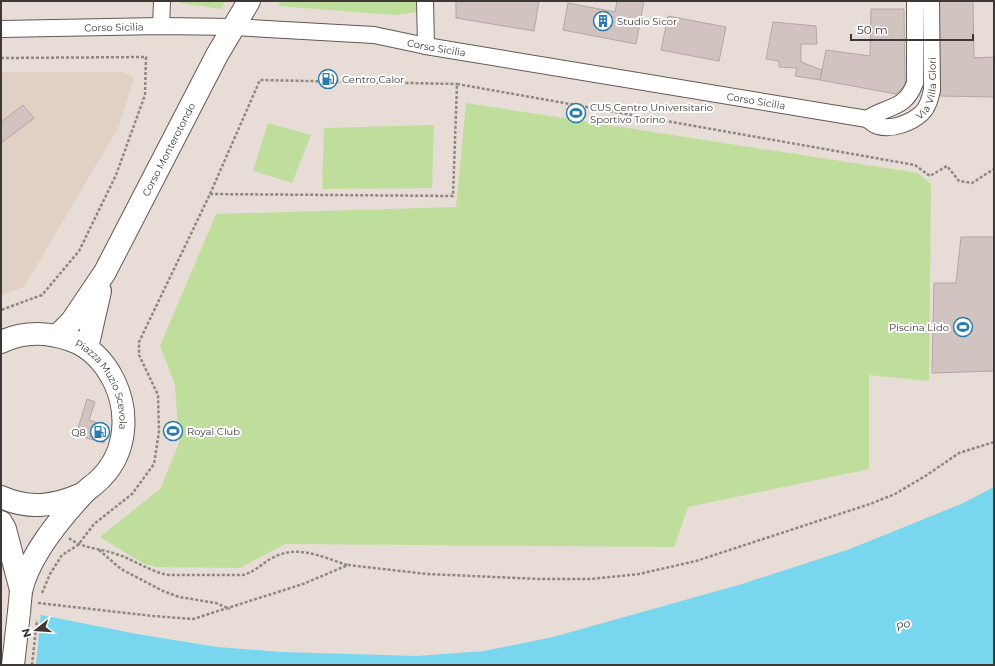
<svg xmlns="http://www.w3.org/2000/svg" width="995" height="666" viewBox="0 0 995 666" font-family="Montserrat,sans-serif">
<style>
.built{fill:#e1d0c4}
.green{fill:#bfde9b}
.water{fill:#79d6ef}
.pier{fill:#e7ddd6}
.building{fill:#d0c3c0;stroke:#b3a6a3}
.lines{fill:none;stroke-linecap:round;stroke-linejoin:round}
.street-casing{stroke:#625953;stroke-width:18}
.secondary-casing{stroke:#625953;stroke-width:24}
.path{stroke:#8e8782;stroke-width:2.5;stroke-dasharray:3 2;stroke-linecap:butt}
.street{stroke:#fff;stroke-width:16}
.secondary{stroke:#fff;stroke-width:22}
.secondary-bridge-casing{stroke:#625953;stroke-width:24;stroke-linecap:butt}
.path-bridge{stroke:#8e8782;stroke-width:2.5;stroke-dasharray:3 2;stroke-linecap:butt}
.secondary-bridge{stroke:#fff;stroke-width:22}
.labels{text-anchor:middle;stroke-width:4;stroke-linejoin:round;paint-order:stroke}
.poi-label{font-size:10px;fill:#3c3835;stroke:#fff;text-anchor:start}
.street-label{font-size:10px;fill:#3c3835;stroke:#fff}
.water-label{font-size:11px;font-style:italic;fill:#0e3a45;stroke:#fff}
</style>
<rect width="100%" height="100%" fill="#e7ddd6"/>
<!-- built -->
<path class="built" d="M1,72H123L134,78L119,126L24,287L1,295Z"/>
<!-- green -->
<g class="green">
<path d="M181,1H225L221,9L181,3Z"/>
<path d="M281,1H416V12L395,15L278,6Z"/>
<path d="M466,103L918,173L931,184L929,381L869,375V469L688,507L674,547L285,544L240,568L153,567V565H146L100,537L160,489L179,443L175,385L160,346L216,214L456,207Z"/>
<path d="M268,123L311,135L292,183L253,171Z"/>
<path d="M434,125L432,188L322,189L324,128Z"/>
</g>
<!-- water -->
<path class="water" d="M994,487V665H1V607L137,634L217,647L282,652L417,656L484,651L553,637L742,584L850,549L961,504Z"/>
<!-- pier -->
<path class="pier" d="M1,605L41,613L36,665H1Z"/>
<!-- building -->
<g class="building">
<path d="M456,1H539L534,31L456,18Z"/>
<path d="M617,1H644L636,44L563,30L568,3L615,12Z"/>
<path d="M939,1H973L974,58L994,57V97L940,96Z"/>
<path d="M871,9H904L905,86L896,94L820,80L826,50L870,56Z"/>
<path d="M668,16L726,27L719,61L661,50Z"/>
<path d="M773,22L816,26L817,44H801V62L822,70L820,80L795,76L797,68L779,67V61L766,59Z"/>
<path d="M23,105L34,118L1,143V122Z"/>
<path d="M961,237H994V371L932,373L934,283H956Z"/>
<path d="M87,399L95,402L89,420L109,427L104,443L76,435Z"/>
</g>
<g class="lines">
<defs>
<g id="street">
<path d="M425,1L426,46"/>
<path d="M161,26L162,1"/>
<path id="s1" d="M1,29L161,26L234,27L374,35L426,46L867,119C870,121 874,125 878,126C892,130 911,123 922,113C928,107 930,99 932,90L931,1"/>
<path d="M867,119C888,105 905,110 915,83V1"/>
</g>
<g id="secondary">
<path id="s2" d="M58,335L72,321L105,272L217,55L249,1"/>
<path id="s3" d="M1,342C25,331 47,332 71,340C91,347 105,363 114,381C129,412 127,451 102,477C96,484 88,488 82,495C58,521 29,556 21,591"/>
<path d="M87,348L100,291"/>
<path d="M1,497C29,510 55,506 82,494"/>
<path d="M1,522L5,529L21,590"/>
<path d="M13,665L19,612"/>
</g>
</defs>
<!-- street casing -->
<use href="#street" class="street-casing"/>
<!-- secondary casing -->
<use href="#secondary" class="secondary-casing"/>
<!-- path -->
<g class="path">
<path d="M1,58L146,57L145,95L116,175L79,251L42,295L1,310"/>
<path d="M210,194L260,80L457,84"/>
<path d="M69,538C83,549 100,548 116,554C135,560 150,572 169,575H243C255,572 261,564 272,558C298,544 322,557 347,565"/>
<path d="M99,550L121,569L163,591L179,597L216,603L230,609"/>
<path d="M42,593L50,574L62,555L78,545L94,524L132,494L154,464L159,432L158,395L139,355V342L210,194L453,196L457,84L915,165L930,176L947,166L959,181L972,183L994,169"/>
<path d="M38,603L153,616L193,619L303,584L348,565L427,574L540,579H591L639,574L696,561L870,504L895,494L927,475L959,453L994,442"/>
</g>
<!-- street -->
<use href="#street" class="street"/>
<!-- secondary -->
<use href="#secondary" class="secondary"/>
<defs>
<path id="secondary-bridge" d="M19,612L21,591"/>
</defs>
<!-- secondary-bridge casing -->
<use href="#secondary-bridge" class="secondary-bridge-casing"/>
<!-- path-bridge -->
<path class="path-bridge" d="M32,665L37,620"/>
<!-- secondary-bridge -->
<use href="#secondary-bridge" class="secondary-bridge"/>
</g>
<!-- icons -->
<defs>
<symbol id="building-ring" viewBox="-11 -11 22 22"><circle r="9.5" fill="#fff" stroke="#277cac" stroke-width="1.5"/><path d="M-4-6H4V6H1V3H-1V6H-4ZM-2.5-4.3h1.7v1.8h-1.7ZM.8-4.3h1.7v1.8H.8ZM-2.5-1h1.7V.8h-1.7ZM.8-1h1.7V.8H.8Z" fill="#277cac"/></symbol>
<symbol id="fuel-ring" viewBox="-11 -11 22 22"><circle r="9.5" fill="#fff" stroke="#277cac" stroke-width="1.5"/><path d="M-5.5-6h7V0h2V4h1.3V-2.5L3-4.5l.8-.8L6-3V5H2.5V1h-1V6h-7ZM-4.2-4.7v3.2H.2V-4.7Z" fill="#277cac"/></symbol>
<symbol id="stadium-ring" viewBox="-11 -11 22 22"><circle r="9.5" fill="#fff" stroke="#277cac" stroke-width="1.5"/><path d="M0-5a6.5 5 0 1 0 0 10a6.5 5 0 1 0 0-10ZM-3.5-1.8h7v3.6h-7Z" fill="#277cac"/></symbol>
</defs>
<g fill-rule="evenodd">
<use href="#building-ring" x="592" y="10" width="22" height="22"/>
<use href="#fuel-ring" x="317" y="68" width="22" height="22"/>
<use href="#stadium-ring" x="565" y="102" width="22" height="22"/>
<use href="#stadium-ring" x="952" y="316" width="22" height="22"/>
<use href="#stadium-ring" x="162" y="420" width="22" height="22"/>
<use href="#fuel-ring" x="89" y="421" width="22" height="22"/>
</g>
<g class="labels">
<!-- poi labels -->
<g class="poi-label">
<text x="617" y="25">Studio Sicor</text>
<text x="342" y="83">Centro Calor</text>
<text x="590" y="111">CUS Centro Universitario<tspan x="590" dy="12">Sportivo Torino</tspan></text>
<text x="949" y="331" text-anchor="end">Piscina Lido</text>
<text x="187" y="435">Royal Club</text>
<text x="86" y="436" text-anchor="end">Q8</text>
</g>
<!-- street labels -->
<g class="street-label">
<text dy="4" stroke="none"><textPath href="#s1" startOffset="113">Corso Sicilia</textPath></text>
<text dy="4" stroke="none"><textPath href="#s1" startOffset="437">Corso Sicilia</textPath></text>
<text dy="4" stroke="none"><textPath href="#s1" startOffset="960">Via Villa Glori</textPath></text>
<text dy="4" stroke="none"><textPath href="#s1" startOffset="761">Corso Sicilia</textPath></text>
<text dy="4" stroke="none"><textPath href="#s2" startOffset="217">Corso Monterotondo</textPath></text>
<text dy="4" stroke="none"><textPath href="#s3" startOffset="130">Piazza Muzio Scevola</textPath></text>
</g>
<!-- water labels -->
<g class="water-label">
<text transform="translate(903 625) rotate(-24)" y="4">Po</text>
</g>
</g>
<!-- border -->
<rect width="995" height="666" fill="none" stroke="#3c3835" stroke-width="4"/>
<!-- north arrow -->
<g transform="translate(36 630) rotate(253)" stroke="#ffffff" stroke-width="3" paint-order="stroke">
<path d="M0-3L7 15L0 10L-7 15Z" fill="#3c3835"/>
<text y="-6" font-size="11" font-weight="bold" text-anchor="middle" fill="#3c3835">N</text>
</g>
<!-- scale -->
<path d="M851 34v6h122v-6" fill="none" stroke="#3c3835" stroke-width="2"/>
<text x="857" y="34" font-size="12" fill="#3c3835" stroke="#ffffff" stroke-width="3" paint-order="stroke">50 m</text>
</svg>
